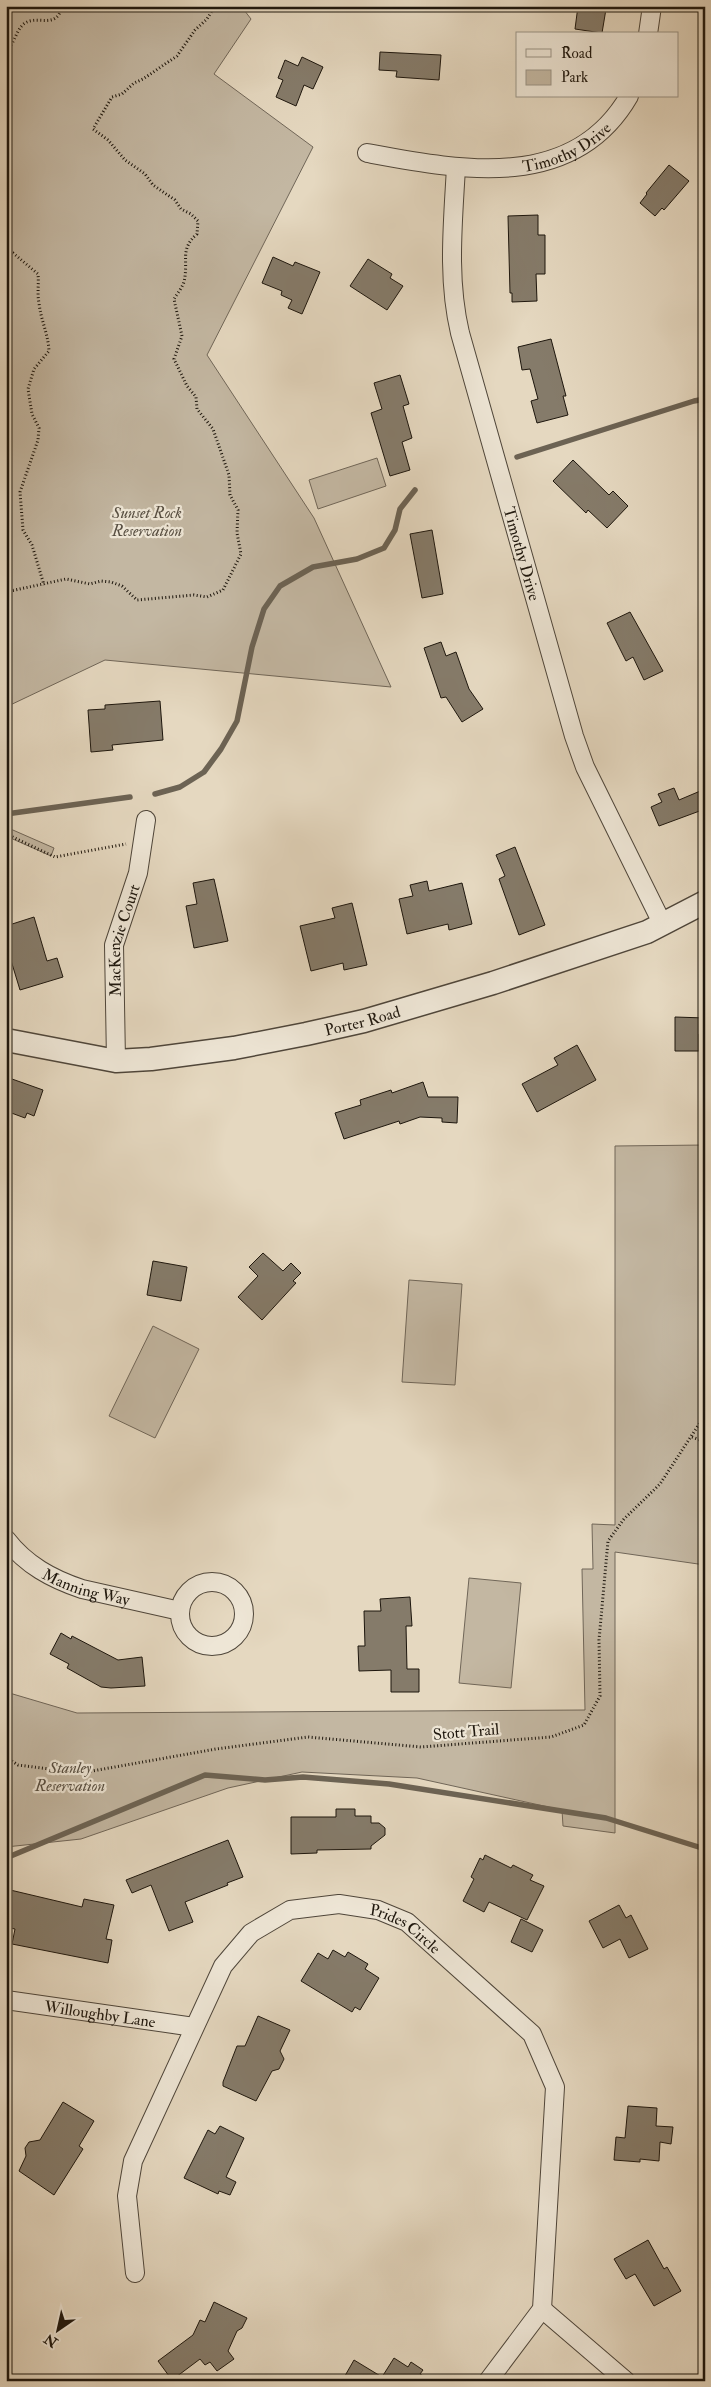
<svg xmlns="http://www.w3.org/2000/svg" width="711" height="2387" viewBox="0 0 711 2387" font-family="'IM FELL Double Pica',serif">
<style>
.green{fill:#c3b7a2;stroke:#706658}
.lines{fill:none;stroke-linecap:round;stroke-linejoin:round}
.stream{stroke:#6c6354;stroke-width:5.5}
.building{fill:#857b6a;stroke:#1d160d}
.minor-casing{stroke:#4f463a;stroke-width:20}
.tertiary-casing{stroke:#4f463a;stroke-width:25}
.path{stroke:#1d160d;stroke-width:3;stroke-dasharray:1 2.5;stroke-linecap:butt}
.minor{stroke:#eee6d6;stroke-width:18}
.tertiary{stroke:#eee6d6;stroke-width:22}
.labels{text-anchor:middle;stroke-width:4.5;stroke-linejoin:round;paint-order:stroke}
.street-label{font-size:16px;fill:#1d160d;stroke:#eee6d6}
.park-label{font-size:16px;font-style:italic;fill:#574e41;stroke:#eee6d6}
</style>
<rect width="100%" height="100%" fill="#e5d8c0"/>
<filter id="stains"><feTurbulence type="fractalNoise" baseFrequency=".004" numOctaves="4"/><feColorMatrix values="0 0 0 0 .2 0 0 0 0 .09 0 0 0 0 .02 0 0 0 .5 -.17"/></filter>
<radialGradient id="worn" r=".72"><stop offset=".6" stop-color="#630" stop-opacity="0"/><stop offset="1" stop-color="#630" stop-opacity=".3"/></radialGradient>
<!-- green -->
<g class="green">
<path d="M6,6H241L251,19L214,74L313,147L207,355L314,518L391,687L105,660L6,707Z"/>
<path d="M377,458L386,486L318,509L309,480Z"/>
<path d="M6,827L54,848L51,856L6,836Z"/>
<path d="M705,1145V1565L615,1552V1833L563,1826L562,1810L417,1778L302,1772L228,1788L81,1839L6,1847V1692L77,1713L585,1710L582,1569H593L592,1524L615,1525V1146Z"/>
<path d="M409,1280L462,1284L455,1385L402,1382Z"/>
<path d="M153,1326L199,1349L155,1438L109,1416Z"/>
<path d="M469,1578L521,1583L511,1688L459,1683Z"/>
</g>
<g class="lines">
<!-- stream -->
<g class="stream">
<path d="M517,457L694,401L705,399"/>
<path d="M155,794L180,787L204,772L221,749L237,721L252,647L264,609L280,586L313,567L357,559L384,548L395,530L400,509L415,490"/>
<path d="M6,814L130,797"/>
<path d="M6,1858L205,1775L265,1780L303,1777L389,1784L606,1818L705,1849"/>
</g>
</g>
<!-- building -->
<g class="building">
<path d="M578,6H601V8L606,9L602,33L575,29Z"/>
<path d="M380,52L441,55L439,80L396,77L397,71L379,70Z"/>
<path d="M302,57L323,67L313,89L304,85L296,106L276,97L283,80L278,78L285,60L298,66Z"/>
<path d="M669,165L689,181L664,210L662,208L655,216L640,203L647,194L646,193Z"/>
<path d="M538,215V235H545V274H536L537,301L512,302V293H510L508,216Z"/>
<path d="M273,257L293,266L295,262L320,272L302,314L288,308L292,300L281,295L282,291L262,283Z"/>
<path d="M368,259L392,274L390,278L403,286L387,310L350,286Z"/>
<path d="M551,339L566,396H563L568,415L537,423L531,401L538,399L530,369L522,370L518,347Z"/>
<path d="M400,375L409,404L403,406L412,438L402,442L410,470L390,476L371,413L382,409L374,383Z"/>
<path d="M573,460L609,495L613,491L628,506L607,528L588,510L586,513L553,481Z"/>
<path d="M432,530L443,594L422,598L410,534Z"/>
<path d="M630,612L663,671L644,680L633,657L626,661L607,623Z"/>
<path d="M441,642L446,656L456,652L469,689L483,709L462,722L446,697L441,698L424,648Z"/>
<path d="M160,701L163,740L112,745L113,750L91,752L88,710L105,709V705Z"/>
<path d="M674,788L679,800L705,789V809L659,826L651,807L662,802L658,794Z"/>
<path d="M515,847L545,925L519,935L499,879L505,876L496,855Z"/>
<path d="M214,879L228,941L194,948L186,906L197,904L193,883Z"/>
<path d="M427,881L429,891L462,883L472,924L449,930L448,924L407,934L399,899L413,896L410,885Z"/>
<path d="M352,903L367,965L344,970L343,963L311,971L300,926L335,918L332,908Z"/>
<path d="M34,917L47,961L57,958L63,977L20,990L6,944V926Z"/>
<path d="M675,1017L705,1018V1034H699V1051H675Z"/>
<path d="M577,1045L596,1080L537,1112L522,1084L558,1065L554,1058Z"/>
<path d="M12,1079L43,1090L34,1116L27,1113L25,1118L6,1111V1095Z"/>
<path d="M423,1082L428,1097H458L457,1123L442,1122V1118L420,1117L400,1124L399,1121L344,1139L335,1113L361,1105L360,1100L391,1090L392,1093Z"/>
<path d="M263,1253L283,1271L291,1263L301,1273L293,1281L296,1283L262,1320L238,1297L258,1276L249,1267Z"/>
<path d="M153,1261L187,1267L181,1301L147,1295Z"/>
<path d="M410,1597L412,1626H406L407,1669H419V1692H391V1670L359,1671L358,1646H365L364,1611H381L380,1599Z"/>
<path d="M61,1633L71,1639L72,1636L118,1660L142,1657L145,1686L111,1688L101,1687L67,1668L69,1664L50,1654Z"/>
<path d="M336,1809H355V1816H371V1823H379L385,1828V1835L371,1846V1849L317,1850V1853L291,1854V1817H336Z"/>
<path d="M228,1840L243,1877L227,1883L228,1885L185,1902L193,1922L169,1931L151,1885L132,1893L126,1880Z"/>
<path d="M485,1855L511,1868L513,1865L533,1875L530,1880L544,1886L527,1920L489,1902L484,1912L463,1901L474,1879L471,1877L480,1858L483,1860Z"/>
<path d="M6,1889L82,1907L84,1899L114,1905L106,1939L112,1940L108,1963L12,1944L15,1929L6,1927Z"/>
<path d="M619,1905L626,1918L631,1915L648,1949L629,1958L620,1939L603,1948L589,1921Z"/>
<path d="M521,1919L543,1930L532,1952L511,1942Z"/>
<path d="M333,1950L345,1957L348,1952L368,1964L365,1969L379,1978L360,2010L355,2007L352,2012L301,1981L318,1953L328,1959Z"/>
<path d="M258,2016L290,2030L280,2051L284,2059L279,2069L272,2071L256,2101L223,2086V2082L237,2046H245Z"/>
<path d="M63,2102L94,2121L79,2146L83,2149L54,2195L19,2171L26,2156L25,2148L29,2142L40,2140Z"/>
<path d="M628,2106L657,2108L656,2126L673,2127L671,2144L660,2142L659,2161L640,2159V2162L614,2160L616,2137L625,2138Z"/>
<path d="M220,2126L244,2138L226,2177L236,2182L230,2195L219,2191L218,2194L184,2178L208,2130L215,2134Z"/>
<path d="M648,2240L664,2269L667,2267L681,2291L654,2306L635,2274L626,2279L614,2259Z"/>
<path d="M214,2302L247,2318L242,2328L237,2331L228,2351L234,2359L217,2371L210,2362L205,2365L200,2359L172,2380L158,2361L193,2335L200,2320L205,2322Z"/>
<path d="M394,2358L408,2367L411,2362L423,2370L420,2374L431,2381H342L354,2360L382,2377Z"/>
</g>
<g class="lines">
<defs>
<g id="minor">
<path d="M648,34L652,6"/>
<path id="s1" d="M367,153C459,170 573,193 629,96"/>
<path id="s2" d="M456,167C453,223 447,278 460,333L574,736L585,767L662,923"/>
<path id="s3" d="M116,1061L114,945L138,873L146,820"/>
<path id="s4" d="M6,1539C26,1565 52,1579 82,1589L180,1611"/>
<circle cx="212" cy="1614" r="32"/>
<path id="s5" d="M6,2000L194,2027"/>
<path id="s6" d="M135,2273L127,2196L133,2161L223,1966L251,1933L290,1910L339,1904L378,1910L407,1922L532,2034L555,2087L542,2309L488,2381"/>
<path d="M542,2309L626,2381"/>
</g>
<g id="tertiary">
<path id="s7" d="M6,1040L116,1061L151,1059L234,1048L306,1034L364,1021L493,983L647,932L705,902"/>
</g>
</defs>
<!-- minor casing -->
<use href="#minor" class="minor-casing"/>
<!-- tertiary casing -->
<use href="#tertiary" class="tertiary-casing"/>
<!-- path -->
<g class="path">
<path d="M6,50C16,43 16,27 27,22C40,16 57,29 62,6"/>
<path d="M6,251L13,253L38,274C39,284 37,294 39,303C41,321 48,333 49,351L34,369L28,389L32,414L39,428L38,440L20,492L23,530L32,545L44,585"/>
<path d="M6,592L66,579L90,584L101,581L111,582L122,586L137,600L194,595L207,597L223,590L241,554L237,533L238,510L230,495L229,475L213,429L197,409L196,397L187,386L174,359L182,336L174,299C177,294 182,288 184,282C189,260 179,250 197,234L198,221L191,214L181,209L175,200L153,185L145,174L125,160L108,140L93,129L112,97L122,94L134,83L143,79L177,56L195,30L207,19L215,6"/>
<path d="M6,834L55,857L126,844"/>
<path d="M692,1437L705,1442"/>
<path d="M6,1757L18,1765L81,1773L216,1749L308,1737L421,1747L551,1737L584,1725L600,1696L599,1640L608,1541L624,1519L660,1484L705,1415"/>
</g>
<!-- minor -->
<use href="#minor" class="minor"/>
<!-- tertiary -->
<use href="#tertiary" class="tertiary"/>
</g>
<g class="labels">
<!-- street labels -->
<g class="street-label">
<text dy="6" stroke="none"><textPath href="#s1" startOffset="205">Timothy Drive</textPath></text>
<text dy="6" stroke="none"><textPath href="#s2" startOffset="396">Timothy Drive</textPath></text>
<text dy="6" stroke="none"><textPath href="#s3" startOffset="122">MacKenzie Court</textPath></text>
<text dy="6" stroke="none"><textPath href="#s7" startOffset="362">Porter Road</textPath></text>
<text dy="6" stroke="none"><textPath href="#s4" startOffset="96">Manning Way</textPath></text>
<text transform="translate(466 1731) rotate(-5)" y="6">Stott Trail</text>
<text dy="6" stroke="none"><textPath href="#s6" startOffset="538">Prides Circle</textPath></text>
<text dy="6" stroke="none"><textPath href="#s5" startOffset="95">Willoughby Lane</textPath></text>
</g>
<!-- park labels -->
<g class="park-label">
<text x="147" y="518">Sunset Rock<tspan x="147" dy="18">Reservation</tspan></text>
<text x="70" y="1773">Stanley<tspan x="70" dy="18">Reservation</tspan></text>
</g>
</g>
<!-- margin -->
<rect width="711" height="2387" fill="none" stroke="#e5d8c0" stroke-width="25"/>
<rect x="8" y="8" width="696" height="2372" fill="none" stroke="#1d160d" stroke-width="2.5"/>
<rect x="12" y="12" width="686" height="2362" fill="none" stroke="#1d160d"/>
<!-- legend -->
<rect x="516" y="32" width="162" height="65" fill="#eee6d6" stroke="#9a9386"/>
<rect x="526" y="49" width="25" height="8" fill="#eee6d6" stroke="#9a9386"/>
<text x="561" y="58" font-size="15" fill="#1d160d">Road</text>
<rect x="526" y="70" width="25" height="15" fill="#c3b7a2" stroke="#9a9386"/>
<text x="561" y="82" font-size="15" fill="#1d160d">Park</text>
<!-- north arrow -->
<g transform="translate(58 2330) rotate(214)" stroke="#eee6d6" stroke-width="4" paint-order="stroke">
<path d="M0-4L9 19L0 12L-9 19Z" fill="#1d160d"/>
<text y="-8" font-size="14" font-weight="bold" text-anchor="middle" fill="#1d160d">N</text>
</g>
<rect width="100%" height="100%" filter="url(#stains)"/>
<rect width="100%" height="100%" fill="url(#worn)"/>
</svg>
